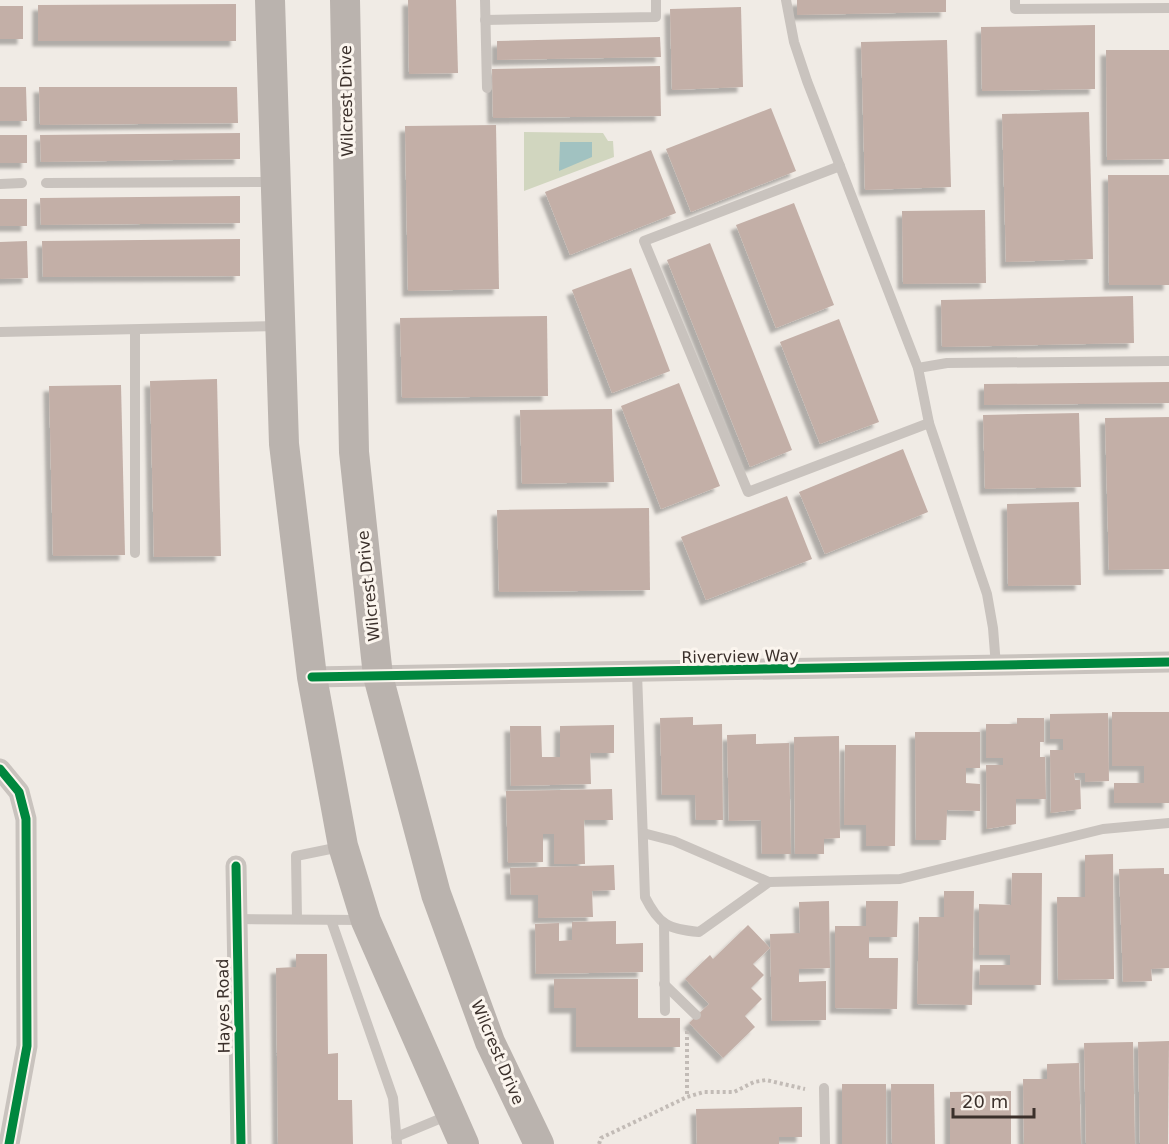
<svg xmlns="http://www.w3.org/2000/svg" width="1169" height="1144" viewBox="0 0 1169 1144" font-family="'DejaVu Sans',sans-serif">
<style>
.green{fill:#d1d6bf}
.water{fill:#a1c2c1}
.building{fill:#c3afa7;filter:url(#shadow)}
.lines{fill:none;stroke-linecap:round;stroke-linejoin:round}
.path{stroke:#c2bbb6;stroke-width:4;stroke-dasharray:3 3;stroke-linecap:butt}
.service{stroke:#c9c3be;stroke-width:10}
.minor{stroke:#c9c3be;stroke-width:21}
.secondary{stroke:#bab3ae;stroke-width:30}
.cycleway-casing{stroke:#fbf5ee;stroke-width:13}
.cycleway{stroke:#00873e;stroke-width:9}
.labels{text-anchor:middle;stroke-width:6;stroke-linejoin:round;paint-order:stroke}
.street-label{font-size:16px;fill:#3b302b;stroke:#fbf5ee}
</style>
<defs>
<filter id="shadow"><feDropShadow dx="-5.5" dy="5.5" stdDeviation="1.5" flood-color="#0004"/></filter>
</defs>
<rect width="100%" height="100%" fill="#f0ebe5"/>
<!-- green -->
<path class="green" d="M524,132L603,133L608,141H613L614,157L524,191Z"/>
<!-- water -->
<path class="water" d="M560,142H592V157L559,171Z"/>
<!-- building -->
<g class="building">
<path d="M408,0H456L458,73L409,74Z"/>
<path d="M797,0H946V12L797,15Z"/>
<path d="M236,4V41H38V5Z"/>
<rect x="0" y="6" width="23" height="33"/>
<path d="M741,7L743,87L672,90L670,9Z"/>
<path d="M1095,25V89L982,91L981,27Z"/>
<path d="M660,37L661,57L497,60V41Z"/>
<path d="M947,40L951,187L865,190L861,42Z"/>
<path d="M1106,50H1169V159L1107,160Z"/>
<path d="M660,66L661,116L493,118L492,69Z"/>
<path d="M0,87H26L27,121H0Z"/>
<path d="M39,87H237L238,123L40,125Z"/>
<path d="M771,108L796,171L691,212L666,149Z"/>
<path d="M1089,112L1093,259L1006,262L1002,114Z"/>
<path d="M496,125L499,289L408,291L405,126Z"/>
<path d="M240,133V159L41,162L40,135Z"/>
<rect x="0" y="135" width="27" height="28"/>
<path d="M651,150L676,213L570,255L545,192Z"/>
<path d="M1108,175H1169V285H1109Z"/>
<path d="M240,196V223L41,225L40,198Z"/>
<rect x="0" y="199" width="27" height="27"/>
<path d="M794,203L834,305L776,328L736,225Z"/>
<path d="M985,210L986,283L903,284L902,211Z"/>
<path d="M240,239V276L43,277L42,241Z"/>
<path d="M27,241L28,278L0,279V242Z"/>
<path d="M710,243L792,450L750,467L667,260Z"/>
<path d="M631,268L670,371L612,393L572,290Z"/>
<path d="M1133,296L1134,343L942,347L941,300Z"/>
<path d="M547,316L548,396L402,398L400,318Z"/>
<path d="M839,319L879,422L820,444L780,342Z"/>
<path d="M217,379L221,556L154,557L150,381Z"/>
<path d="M1169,382V403L984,405V384Z"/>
<path d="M679,383L720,486L661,509L621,406Z"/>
<path d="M121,385L125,555L53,556L49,386Z"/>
<path d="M612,409L614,482L522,484L520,410Z"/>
<path d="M1079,413L1081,487L985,489L983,415Z"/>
<path d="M1169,417V569L1109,570L1105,418Z"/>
<path d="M903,449L928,512L825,554L799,492Z"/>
<path d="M787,496L812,559L706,600L681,537Z"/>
<path d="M1079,502L1081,585L1008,586L1007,504Z"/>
<path d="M649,508L650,590L499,592L497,510Z"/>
<path d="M1112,712H1169V803H1114V783H1144V766H1112Z"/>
<path d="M1108,713L1109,781L1085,782V773H1074L1075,780H1080L1081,809L1051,813L1050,750H1063V739H1050V714Z"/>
<path d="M693,717V725L722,724L723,820H696L695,795H662L660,718Z"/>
<path d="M1017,718H1044V742H1040V757H1045L1046,799H1016V824L987,829L986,765H1003V758H986V724H1017Z"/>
<path d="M614,725V753H590L591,784L511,786L510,726H541L542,757H560V726Z"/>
<path d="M915,732H980V768H966V783L980,784V811L947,810L946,840H916Z"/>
<path d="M756,734V744L789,743L791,854H762L761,820L729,821L727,735Z"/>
<path d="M839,736L840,838L824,839V854H795L794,737Z"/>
<path d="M845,745H896L895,846H866V825H844Z"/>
<path d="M612,789L613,820H584L585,864H554V834H543V862L508,863L506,791Z"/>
<path d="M1113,854L1114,979L1058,980L1057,897H1085V855Z"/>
<path d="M614,865L615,890L592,891L593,917L538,918V895H511L510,868Z"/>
<path d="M1164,868V874H1169V968L1151,969L1152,981L1123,982L1119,869Z"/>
<path d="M1012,873H1042L1041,985H979L980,965H1010V955H979V904L1011,905Z"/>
<path d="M944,891H974L972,1005L917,1004L919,917H944Z"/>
<path d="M829,901L830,968L799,969V982L826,981V1020L772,1021L770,934L800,933L799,902Z"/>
<path d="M866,901H898L897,937H869V958H898L897,1009L835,1008V926H866Z"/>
<path d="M616,921V944L643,943V972L536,974L535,924L559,923V941L572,940V922Z"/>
<path d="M748,925L770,948L753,964L764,975L751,988L762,999L745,1016L755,1027L723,1058L689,1023L709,1004L685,979L710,955L713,959Z"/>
<path d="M296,954H327L328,1054L338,1053V1100H352L353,1144H278L276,968L296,967Z"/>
<path d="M554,979H638V1018H680V1047H576V1008H554Z"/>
<path d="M1169,1041L1168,1144H1140L1138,1042Z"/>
<path d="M1133,1042L1135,1144H1086L1084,1043Z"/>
<path d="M1079,1063L1081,1144H1024L1023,1079H1047V1064Z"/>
<rect x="842" y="1084" width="44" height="60"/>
<path d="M891,1084H934L935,1144H892Z"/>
<path d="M1011,1091V1144H950V1092Z"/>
<path d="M802,1107V1137H779V1144H697L696,1109Z"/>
</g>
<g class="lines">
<!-- path -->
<g class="path">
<path d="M687,1031V1097"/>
<path d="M599,1144L601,1138L687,1097L704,1092H734L754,1082L766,1080L805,1089"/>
</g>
<!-- service -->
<g class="service">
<path d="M485,0L487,88"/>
<path d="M786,0L794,42L807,81L918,368L929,423L987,594L993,628L996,666"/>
<path d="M1015,0V9L1169,8"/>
<path d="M485,20L656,17V0"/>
<path d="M840,166L644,241L748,492L929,423"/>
<path d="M46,183L274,182"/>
<path d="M0,184L22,183"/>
<path d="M0,332L279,326"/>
<path d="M918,368L947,363L1169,361"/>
<path d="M135,553V330"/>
<path d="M637,673L645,897C659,925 668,929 699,932L769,882L900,879L1103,829L1169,823"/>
<path d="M643,833L674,841L769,882"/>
<path d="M237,919L362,920"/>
<path d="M297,919L296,856L340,847"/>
<path d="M331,920L393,1098L397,1144"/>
<path d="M664,923L665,1011"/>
<path d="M664,984L696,1015"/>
<path d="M824,1088L825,1144"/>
<path d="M396,1137L449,1115"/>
</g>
<!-- minor -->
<g class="minor">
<path d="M312,677L1169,662"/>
<path d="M0,769L19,792L26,819L27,1046L9,1144"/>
<path d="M236,866L241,1144"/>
</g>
<!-- secondary -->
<g class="secondary">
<path d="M270,0L284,444L312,677L343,846L366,921L464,1144"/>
<path d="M345,0L354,452L378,676L436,894L490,1042L539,1144"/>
</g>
<defs>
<g id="cycleway">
<path d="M312,677L1169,662"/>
<path d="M0,769L19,792L26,819L27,1046L9,1144"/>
<path d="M236,866L241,1144"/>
</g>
</defs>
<!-- cycleway casing -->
<use href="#cycleway" class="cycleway-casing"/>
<!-- cycleway -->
<use href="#cycleway" class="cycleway"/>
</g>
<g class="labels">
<!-- street labels -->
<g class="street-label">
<text transform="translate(346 101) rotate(-91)" y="6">Wilcrest Drive</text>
<text transform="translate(368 586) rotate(-96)" y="6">Wilcrest Drive</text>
<text transform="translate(740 656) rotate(-1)" y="6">Riverview Way</text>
<text transform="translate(223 1006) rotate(-91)" y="6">Hayes Road</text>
<text transform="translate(498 1052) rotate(67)" y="6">Wilcrest Drive</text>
</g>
</g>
<!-- scale -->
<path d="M953 1108v9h81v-9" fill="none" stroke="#3b302b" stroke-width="3"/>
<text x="962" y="1108" font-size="18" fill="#3b302b" stroke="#fbf5ee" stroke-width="4.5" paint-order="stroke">20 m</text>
</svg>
